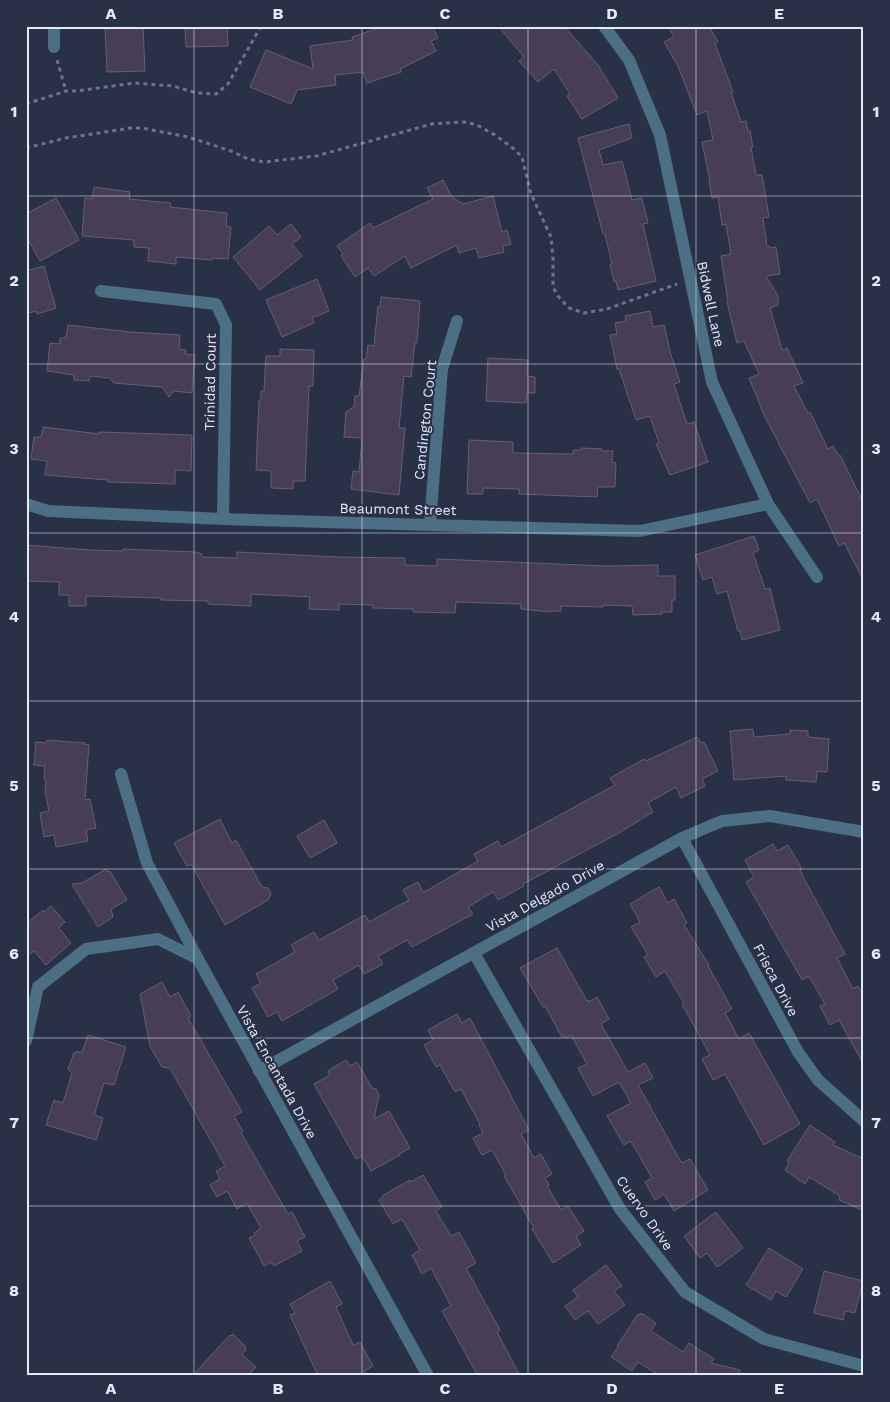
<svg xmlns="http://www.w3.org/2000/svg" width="890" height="1402" viewBox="0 0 890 1402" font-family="'Work Sans',sans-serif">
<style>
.building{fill:#473e56;stroke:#665d77}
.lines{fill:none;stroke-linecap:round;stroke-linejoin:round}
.path{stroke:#6d7487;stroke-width:3;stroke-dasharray:4 4;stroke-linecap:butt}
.street{stroke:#4c6f84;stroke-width:12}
.grid{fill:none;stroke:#e5eaf9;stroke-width:1;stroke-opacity:0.55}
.labels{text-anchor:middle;stroke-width:4;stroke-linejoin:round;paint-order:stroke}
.street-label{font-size:14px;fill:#e5eaf9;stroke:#293147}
.neatline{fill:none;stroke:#e5eaf9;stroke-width:2}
.grid-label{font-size:16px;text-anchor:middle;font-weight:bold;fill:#e5eaf9}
</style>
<rect width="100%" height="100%" fill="#293147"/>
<!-- building -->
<g class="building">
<path d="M105,26H143L145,71L107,72Z"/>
<path d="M185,26H227L228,46L186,47Z"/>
<path d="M384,26H432L438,38L431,41L436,51L400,69L401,72L367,83L363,72L335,75L336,85L297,90L291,104L250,87L266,50L313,69L310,46L353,40L352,37Z"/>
<path d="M498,26H564L598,65L618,98L582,119L567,96L570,94L554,69L538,82L519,61L524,57Z"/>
<path d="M668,26H709L718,42L715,44L733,92H731L741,122L746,121L748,131H750L753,147H751L756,175H762L769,217L763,218L767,246H769L770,248L776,247L780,274L766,276L778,296V305L770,308L782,350L787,348L803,383L794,386L808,413L810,412L828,449L833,446L839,456L840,455L864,504V581L844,543L839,546L817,499L810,503L765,417L749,378L759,374L744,341L737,343L727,302L728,301L721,256L731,254L726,224L722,225L718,197L712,198L709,181H710L702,142L713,140L707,111L697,115L678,66L664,42L674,37Z"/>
<path d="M629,124L632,138L599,150L603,165L622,161L632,200L642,198L648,223L643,224L656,281L618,290L616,281L614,282L610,264H612L605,234H603L578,138Z"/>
<path d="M443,180L452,197L463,204L493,196L502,232L507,230L511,244L503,246L504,252L479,258L476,248L459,253L457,245L411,268L405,256L374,276L368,268L355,277L341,256L343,254L337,246L370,223L373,228L433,199L427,188Z"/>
<path d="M94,187L130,192L129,199L171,203L170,207L227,213L226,226L231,227L228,259L212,258V260L176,257V264L148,261L149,248L134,247V240L82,236L85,198L92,199Z"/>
<path d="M56,198L79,240L40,261L26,236V214Z"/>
<path d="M291,224L301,237L292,244L302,256L260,290L233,257L269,226L277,235Z"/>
<path d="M44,266L56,308L37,314L36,311L26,314V271Z"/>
<path d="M317,279L329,311L312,318L314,323L282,337L266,300Z"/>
<path d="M381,297L420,301L417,343H415L411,377L404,376L399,428H405L399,495L351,489L353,471L359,472L362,438L344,437L346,412L354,407L355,396H359L364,359H366L368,345L374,346L378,306L380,307Z"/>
<path d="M650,311L653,327L664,325L671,355L680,382L674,384L687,424L694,422L708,462L670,475L656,444L659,443L650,416L636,420L619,369H617L610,335L617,334L615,323L626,321L625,316Z"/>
<path d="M68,325L130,332L180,335L179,349L186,350L185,354L195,355L192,393L174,391L169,397L162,387L114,383L109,378L90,376L89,381L74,380V375L47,371L50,343L60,344V338H66Z"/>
<path d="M280,349L314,350L313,386H309L305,481H293V489L271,488V471L256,470L259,400H261V391H264L266,356H280Z"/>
<path d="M488,358L528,360L527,376L535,377V393H527L526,403L486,401Z"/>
<path d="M43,427L99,434V432L192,435L191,471L175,470V484L108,482V480L45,475L47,461L31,459L34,437H41Z"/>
<path d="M469,440L513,442V453L573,454V450H581V448L602,449V451H613L612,462L616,463L615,487H598L597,497L519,494V489L483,488V494H467Z"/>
<path d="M754,536L759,550L753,553L765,589L770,588L780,630L742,640L740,631H738L727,591L717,594L712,577L703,580L695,555Z"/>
<path d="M26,545L90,550L123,551V549L195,552L202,554V557L237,558V552L338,557L405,558V565L437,566V559L606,566L658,565V576H675V600H672V612H662V614L633,615L632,606L603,605V607L561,606V611H551V612L521,609V604L456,602L455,613L413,612V609L373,608V605L339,604V610L309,609L310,597L251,594V606L208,604V601L161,600V598L86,596V606H69V595H59V582L26,581Z"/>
<path d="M753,729L754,737L790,734V730L808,731V737L829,739L827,772L817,771L816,782L786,780V776L734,780L730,731Z"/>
<path d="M697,737L701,743L704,742L718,771L702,779L705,786L681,798L676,787L648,803L653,812L617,834L523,884L524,886L498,900L493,892L468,907L473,914L412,947L407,940L378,956L383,964L364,974L359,965L333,980L338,989L282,1021L277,1012L268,1017L252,988L261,983L256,974L295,952L291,945L314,932L319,940L365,915L369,922L409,900L403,890L418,882L423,892L426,891L478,861L474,854L498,841L501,847L615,785L610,778L644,759L646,761Z"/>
<path d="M47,740L85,743L84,744L89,745L85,800L90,799L96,828L86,830L88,841L56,847L54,835L44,837L40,813L49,811L45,792L46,780L44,779L45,766L34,765L36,742L46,743Z"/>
<path d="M220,819L232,843L236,840L262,887L268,888L271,894L268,900L225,925L191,864L187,866L174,843Z"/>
<path d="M324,820L337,843L310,858L297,836Z"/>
<path d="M773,844L777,851L788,845L802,869L800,871L845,954L837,958L853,989L858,986L864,996V1065L839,1020L830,1025L820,1006L825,1004L809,976L802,980L746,882L754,877L745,860Z"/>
<path d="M106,869L108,872L110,871L127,900L111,909L113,917L98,927L72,884L82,883Z"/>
<path d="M659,887L668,903L674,899L687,923L684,925L709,965L708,966L732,1009L725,1013L739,1039L749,1033L800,1124L764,1145L725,1074L713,1080L702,1059L710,1055L682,1004L684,1003L665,971L656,977L644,957L648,955L631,927L640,922L630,904Z"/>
<path d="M51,906L65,922L59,928L71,943L46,965L34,951L26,957V924L43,910L44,912Z"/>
<path d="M557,948L587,1001L588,1000L589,1002L597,997L609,1019L601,1024L628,1072L645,1063L653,1078L638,1085L681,1162H683L690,1159L708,1190L674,1211L664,1194L655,1200L645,1182L652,1178L631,1141L624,1145L607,1116L631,1103L619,1082L593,1096L578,1068L587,1064L571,1035L566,1038L564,1036L562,1037L545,1006L543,1007L520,968Z"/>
<path d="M162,982L170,997L178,992L191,1016L188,1018L242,1112L234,1116L243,1132L241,1133L288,1214L292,1212L305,1237L297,1241L302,1251L274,1266L271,1262L264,1266L249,1238L255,1235L254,1233L261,1228L247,1203L237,1209L227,1191L217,1197L210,1185L220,1179L216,1171L225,1166L170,1068L162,1067L150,1046L140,994Z"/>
<path d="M457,1014L462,1023L470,1018L529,1130L521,1134L534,1158L541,1154L552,1174L545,1178L549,1185L547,1186L561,1210L568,1206L584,1231L576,1236L581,1245L553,1263L532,1229L534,1228L504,1176L506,1175L492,1150L482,1155L473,1138L483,1133L479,1125L480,1124L461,1089L455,1092L440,1065L436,1067L424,1045L433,1040L428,1030Z"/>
<path d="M88,1035L126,1047L114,1085L104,1083L94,1115L103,1118L96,1140L46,1125L54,1100L63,1103L72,1073L68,1069L74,1053H76L77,1051L82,1053Z"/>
<path d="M346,1060L350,1066L357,1062L372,1088L376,1089L379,1095L374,1119L389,1111L410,1148L399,1154L400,1155L371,1171L362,1156L356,1159L314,1084L330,1075L328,1071Z"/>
<path d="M810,1125L835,1142L833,1145L864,1159V1211L839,1200L840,1196L809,1177L805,1184L785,1170L789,1163L787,1161Z"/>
<path d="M423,1175L442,1207L436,1211L451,1236L459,1232L476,1263L467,1268V1270L500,1330L497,1332L520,1376H478L442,1311L451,1306L431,1268L422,1274L412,1255L420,1250L402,1219L393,1224L379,1200L383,1197L382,1196L410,1180L411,1182Z"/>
<path d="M716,1212L743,1248L717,1267L707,1253L700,1258L684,1236Z"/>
<path d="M769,1248L803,1269L786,1297L776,1291L771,1300L746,1285Z"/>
<path d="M606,1265L622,1286L614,1291L625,1305L598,1324L588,1311L575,1320L565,1306L578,1297L573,1290Z"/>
<path d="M824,1271L863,1281L855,1313L845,1311L843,1320L814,1313Z"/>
<path d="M330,1281L342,1304L336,1307L353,1345L360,1342L373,1366L364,1371L367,1376H318L290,1315L295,1313L290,1304Z"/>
<path d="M641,1313L656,1323L651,1331L683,1352L689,1343L714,1359L711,1363L740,1370L739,1376H660L638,1362L632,1371L611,1357L618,1347L617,1346L638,1314L640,1315Z"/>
<path d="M233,1334L246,1347L244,1349L246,1350L242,1354L256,1367L248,1376H192L230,1335L231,1336Z"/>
</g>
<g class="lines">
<!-- path -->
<g class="path">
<path d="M57,60L66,91"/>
<path d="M26,104L66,91H77L134,83L173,86L197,93L216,94L228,84L261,26"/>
<path d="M26,148L66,138L131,128H142L188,137L231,151L248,159L264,162L316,156L432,124L464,122L477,125L495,135L514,149L522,157L531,194L551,237L553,258V287L558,296L569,308L584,313L607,309L677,284"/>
</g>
<!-- street -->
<g class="street">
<path d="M54,26V47"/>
<path d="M604,26L629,60L660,135L712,382L768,504L817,577"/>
<path d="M101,291L216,304L226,325L223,519"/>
<path d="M26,504L48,511L223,519L640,531L768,504"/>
<path d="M430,524L442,369L457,321"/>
<path d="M121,774L147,863L198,959L428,1376"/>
<path d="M682,838L798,1052L818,1080L864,1121"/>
<path d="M474,953L620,1209L685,1292L764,1339L864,1366"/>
<path d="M26,1041L38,987L86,949L158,939L198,959"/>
<path d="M259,1071L682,838L722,821L770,816L864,832"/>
</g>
</g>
<!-- grid -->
<path class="grid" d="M194,26V1376M362,26V1376M528,26V1376M696,26V1376M26,196H864M26,364H864M26,533H864M26,701H864M26,869H864M26,1038H864M26,1206H864"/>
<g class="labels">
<!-- street labels -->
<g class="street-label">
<text transform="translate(711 304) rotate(78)" y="5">Bidwell Lane</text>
<text transform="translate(210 382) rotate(-89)" y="5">Trinidad Court</text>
<text transform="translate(425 420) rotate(-84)" y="5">Candington Court</text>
<text transform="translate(398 509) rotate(1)" y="5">Beaumont Street</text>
<text transform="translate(545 896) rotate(-29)" y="5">Vista Delgado Drive</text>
<text transform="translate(776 980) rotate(62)" y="5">Frisca Drive</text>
<text transform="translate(277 1072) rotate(61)" y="5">Vista Encantada Drive</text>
<text transform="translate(645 1213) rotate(55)" y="5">Cuervo Drive</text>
</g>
</g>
<!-- border -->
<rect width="890" height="1402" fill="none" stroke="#293147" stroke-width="55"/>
<rect x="28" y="28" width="834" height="1346" class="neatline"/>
<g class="grid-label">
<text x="111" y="19">A</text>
<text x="278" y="19">B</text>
<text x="445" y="19">C</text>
<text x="612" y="19">D</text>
<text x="779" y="19">E</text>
<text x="14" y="117">1</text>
<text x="876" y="117">1</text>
<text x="14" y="286">2</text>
<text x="876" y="286">2</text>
<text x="14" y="454">3</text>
<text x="876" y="454">3</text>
<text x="14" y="622">4</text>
<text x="876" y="622">4</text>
<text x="14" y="791">5</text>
<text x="876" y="791">5</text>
<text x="14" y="959">6</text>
<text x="876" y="959">6</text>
<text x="14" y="1128">7</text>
<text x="876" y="1128">7</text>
<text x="14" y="1296">8</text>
<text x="876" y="1296">8</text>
<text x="111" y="1394">A</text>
<text x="278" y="1394">B</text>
<text x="445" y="1394">C</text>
<text x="612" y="1394">D</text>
<text x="779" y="1394">E</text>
</g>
</svg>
